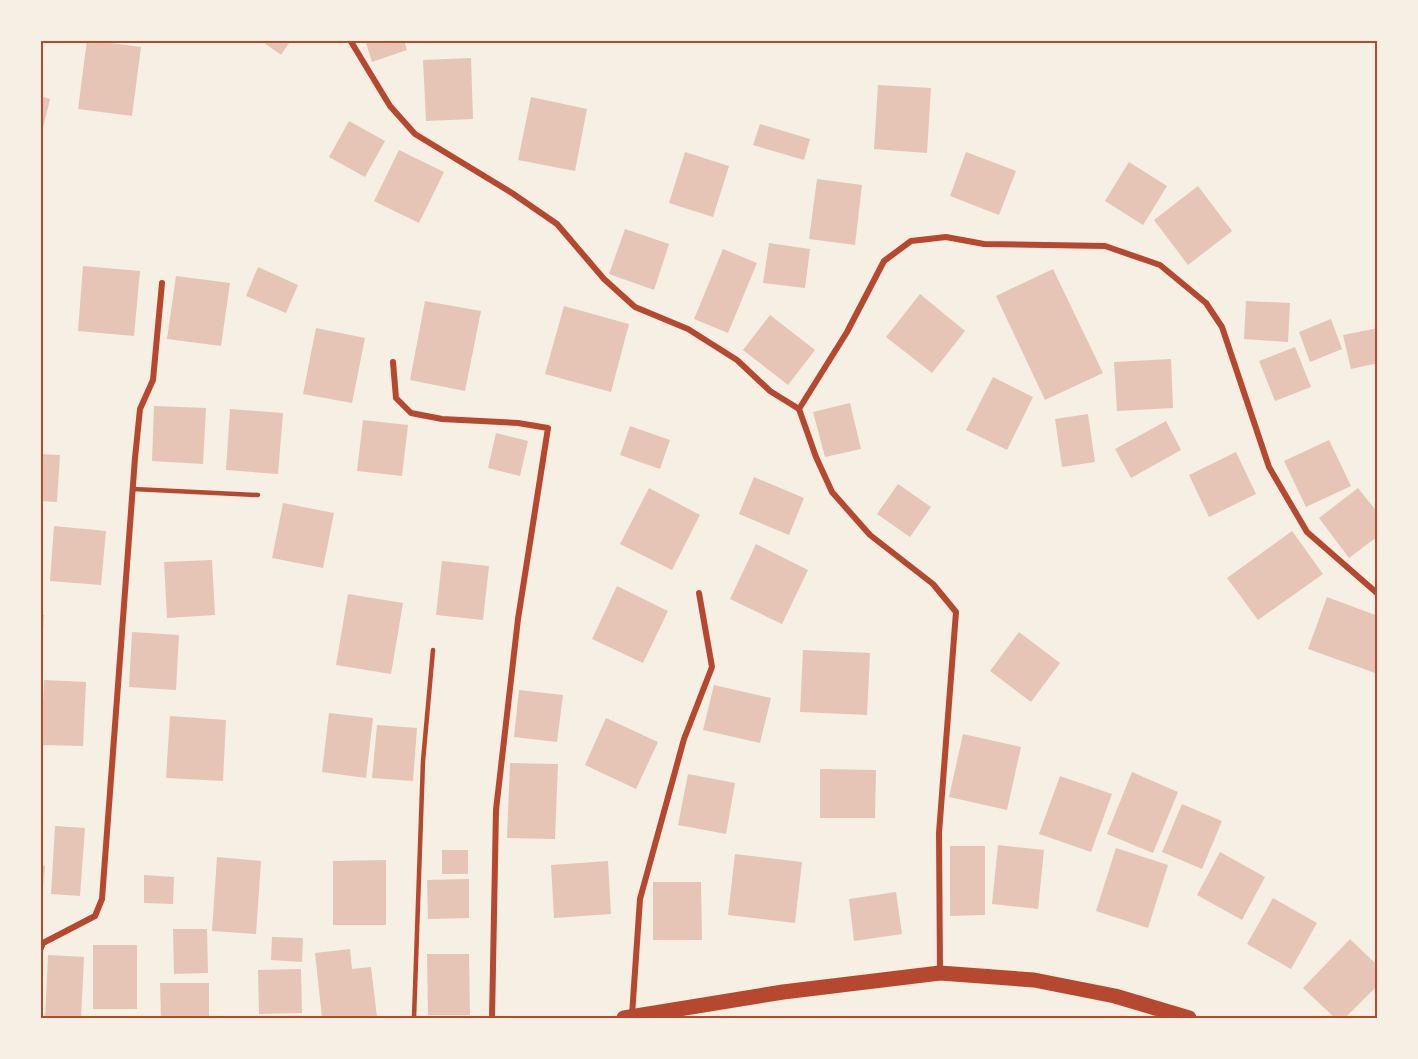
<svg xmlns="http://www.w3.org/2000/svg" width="1418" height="1059" viewBox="0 0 1418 1059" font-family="Commissioner,sans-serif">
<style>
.building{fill:#e6c5b7}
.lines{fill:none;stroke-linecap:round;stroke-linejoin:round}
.service{stroke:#b5482f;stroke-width:4.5}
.minor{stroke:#b5482f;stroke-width:6}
.primary{stroke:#b5482f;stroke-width:15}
.neatline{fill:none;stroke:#b5482f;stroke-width:2}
</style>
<rect width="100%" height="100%" fill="#f6efe4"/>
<!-- building -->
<g class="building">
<path d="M87,40L141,47L132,116L78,109Z"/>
<path d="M260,40H291L281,55Z"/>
<path d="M365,40H404L407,50L372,62Z"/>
<path d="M471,58L473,119L426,121L423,60Z"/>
<path d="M878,85L931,88L927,153L874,149Z"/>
<path d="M40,96L50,99L41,137H40Z"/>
<path d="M531,97L587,109L575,171L518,160Z"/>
<path d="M349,121L385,141L365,177L329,157Z"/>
<path d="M760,124L810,139L804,160L753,145Z"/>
<path d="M399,150L444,172L419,223L374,201Z"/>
<path d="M685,152L729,166L713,217L669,203Z"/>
<path d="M966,152L1016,171L999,215L950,196Z"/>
<path d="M1129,162L1167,186L1143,225L1105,201Z"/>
<path d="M817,179L862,185L855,245L809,239Z"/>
<path d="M1198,186L1232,231L1188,265L1154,220Z"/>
<path d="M625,229L669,244L654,290L609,274Z"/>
<path d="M769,243L810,249L805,288L763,283Z"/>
<path d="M723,249L757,263L728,333L694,319Z"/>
<path d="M83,266L140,271L134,336L78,331Z"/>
<path d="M258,267L298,285L286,313L246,296Z"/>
<path d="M1053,269L1103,373L1045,400L996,296Z"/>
<path d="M176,276L230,283L221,346L167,339Z"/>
<path d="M920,294L965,331L932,373L886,337Z"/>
<path d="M425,301L481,311L465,391L410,380Z"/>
<path d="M1246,301L1290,303L1288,342L1244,339Z"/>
<path d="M564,306L629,324L611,392L545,374Z"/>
<path d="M770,315L815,350L788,385L743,350Z"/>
<path d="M1331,319L1342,349L1310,362L1299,332Z"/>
<path d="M316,328L365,338L352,403L303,394Z"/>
<path d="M1378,328V363L1351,369L1343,335Z"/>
<path d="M1295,347L1311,387L1275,401L1259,361Z"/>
<path d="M1171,359L1173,408L1117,411L1114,362Z"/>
<path d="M993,377L1033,397L1007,450L966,430Z"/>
<path d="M850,403L861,449L825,457L813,412Z"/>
<path d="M154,406L206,408L203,464L152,461Z"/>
<path d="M230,409L283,413L278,474L226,470Z"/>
<path d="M1088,414L1095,462L1062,467L1055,419Z"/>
<path d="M363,420L408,425L402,476L357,471Z"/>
<path d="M1166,421L1181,450L1131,478L1115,449Z"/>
<path d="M630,426L670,440L660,469L620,455Z"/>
<path d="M496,433L528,441L520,476L488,468Z"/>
<path d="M1329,440L1351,486L1306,507L1284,461Z"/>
<path d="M1236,452L1256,494L1209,517L1189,475Z"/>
<path d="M40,454L60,455L57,502L40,501Z"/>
<path d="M754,477L804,498L789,535L739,514Z"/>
<path d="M898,484L931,507L910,537L877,514Z"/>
<path d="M649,488L700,515L672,570L620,544Z"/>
<path d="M1358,488L1378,513V536L1349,558L1319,518Z"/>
<path d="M283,503L334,513L323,568L272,558Z"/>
<path d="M54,526L106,531L101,585L50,581Z"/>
<path d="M1292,531L1323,574L1258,620L1227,578Z"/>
<path d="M756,544L808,570L782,624L730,599Z"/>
<path d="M212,560L215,615L167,618L164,562Z"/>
<path d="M442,561L489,566L483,620L436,615Z"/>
<path d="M617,586L668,611L643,663L592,639Z"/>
<path d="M348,594L403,603L391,674L336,665Z"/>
<path d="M1327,597L1378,616V674L1308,649Z"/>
<path d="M40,615H44L42,651H40Z"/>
<path d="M132,632L179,635L176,690L129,687Z"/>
<path d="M1019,632L1060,663L1031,702L990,671Z"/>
<path d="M803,650L870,653L867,715L800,712Z"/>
<path d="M44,680L86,682L83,746L41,745Z"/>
<path d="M714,685L771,698L760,743L703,730Z"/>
<path d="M519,690L563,695L557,742L514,737Z"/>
<path d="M329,713L373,718L366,778L322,772Z"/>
<path d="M170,716L226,720L223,781L166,778Z"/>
<path d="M606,718L658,742L636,789L585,765Z"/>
<path d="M377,725L417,728L413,781L372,778Z"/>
<path d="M963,734L1021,747L1007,810L949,797Z"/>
<path d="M510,763L558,764L555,839L507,838Z"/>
<path d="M820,769L876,770L875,818H820Z"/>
<path d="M1132,772L1178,792L1153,853L1107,834Z"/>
<path d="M688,774L735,783L726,834L678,825Z"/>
<path d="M1060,776L1112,794L1091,852L1039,834Z"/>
<path d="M1182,804L1222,821L1202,869L1162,852Z"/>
<path d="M55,826L85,828L80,896L51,894Z"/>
<path d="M998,845L1044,850L1038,909L992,904Z"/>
<path d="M950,846H985V915L950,916Z"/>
<path d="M1116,848L1168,865L1148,928L1096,911Z"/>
<rect x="442" y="850" width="26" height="24"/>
<path d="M1220,852L1265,877L1242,920L1197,895Z"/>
<path d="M735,854L802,862L795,923L728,915Z"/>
<path d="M217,857L261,861L256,934L212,931Z"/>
<path d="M386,860V925H333V861Z"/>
<path d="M608,861L611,914L554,918L551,865Z"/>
<path d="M40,865L45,866L42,896H40Z"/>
<path d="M144,875L174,877L173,904L144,903Z"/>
<path d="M469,879V918L428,919L427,880Z"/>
<path d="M653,882H701L702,940H653Z"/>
<path d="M896,892L902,934L854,941L849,899Z"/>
<path d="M1273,898L1317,923L1291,969L1247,944Z"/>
<path d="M173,929H207L208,973L174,974Z"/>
<path d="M272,937L303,938L302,962L271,960Z"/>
<path d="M1350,939L1378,966V985L1345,1018H1335L1303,988Z"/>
<rect x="93" y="945" width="44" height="64"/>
<path d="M350,949L352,969L371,967L377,1017L322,1018L315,953Z"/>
<path d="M427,954H469L470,1015H428Z"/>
<path d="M48,955L84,957L81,1018H45Z"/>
<path d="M301,969L302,1013L259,1014L258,970Z"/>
<path d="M160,983H209V1018H161Z"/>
</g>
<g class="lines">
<!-- service -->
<g class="service">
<path d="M133,489L258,495"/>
<path d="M414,1018L423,761L433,650"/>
</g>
<!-- minor -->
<g class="minor">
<path d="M350,40L390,106L415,134L512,193L557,224L604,279L635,307L688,329L737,360L770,391L799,409"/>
<path d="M393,362L396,398L411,413L442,419L518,423L548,428L518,619L496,810L492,1018"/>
<path d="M40,950L43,943L95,916L102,899L135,458L140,409L153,380L162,283"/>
<path d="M940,972L939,833L956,612L933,584L870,535L832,492L816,457L799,409L847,332L884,261L911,241L946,237L984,244L1105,246L1160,265L1206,303L1222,327L1269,467L1307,532L1378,594"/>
<path d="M632,1015L640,899L684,739L712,667L699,593"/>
</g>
<!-- primary -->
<path class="primary" d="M624,1018L783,992L940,973L1034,980L1115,996L1189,1018"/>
</g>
<!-- border -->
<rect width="1418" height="1059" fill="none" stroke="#f6efe4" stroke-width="84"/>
<rect x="42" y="42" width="1334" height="975" class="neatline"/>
</svg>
